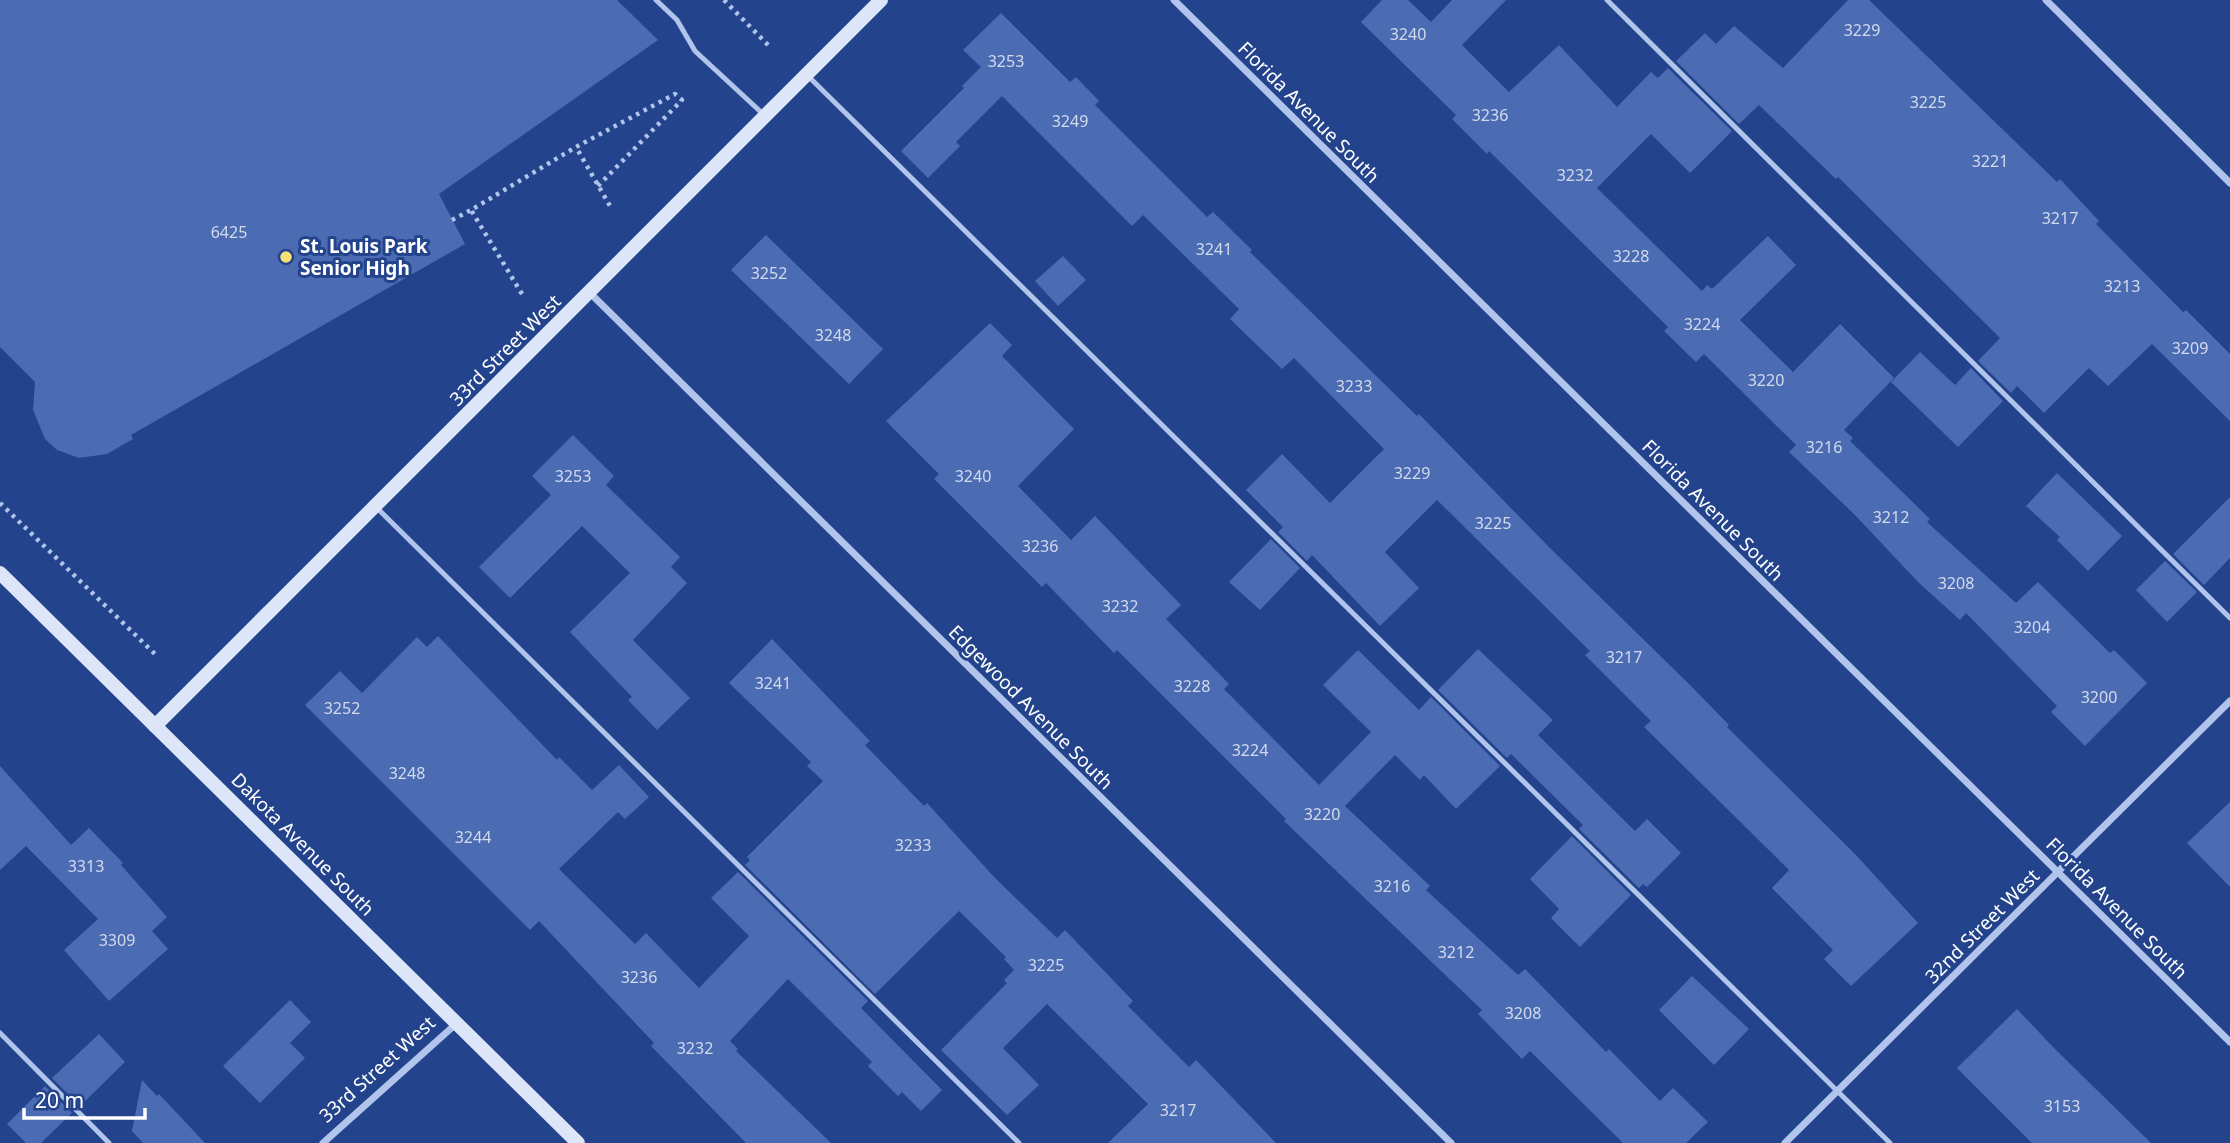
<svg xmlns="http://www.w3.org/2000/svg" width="2230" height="1143" viewBox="0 0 2230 1143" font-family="'Noto Sans',sans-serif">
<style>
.building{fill:#4b6cb3}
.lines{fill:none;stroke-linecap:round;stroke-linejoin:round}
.path{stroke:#b1c4eb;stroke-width:4.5;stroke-dasharray:3.5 5;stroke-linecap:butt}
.lane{stroke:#b1c4eb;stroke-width:5}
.street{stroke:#b1c4eb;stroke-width:7}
.secondary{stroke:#dde5f9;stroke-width:14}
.poi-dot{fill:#f6e274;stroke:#23438c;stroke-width:2.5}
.labels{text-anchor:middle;stroke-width:6;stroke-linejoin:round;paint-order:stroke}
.number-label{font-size:16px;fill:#d2daec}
.street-label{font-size:19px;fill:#fff;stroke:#23438c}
.poi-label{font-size:19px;font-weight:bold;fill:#fff;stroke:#23438c;text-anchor:start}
</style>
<rect width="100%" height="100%" fill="#23438c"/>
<!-- building -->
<g class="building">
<path d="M0,0H617L658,40L439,194L465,244L131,435L133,439L107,454L79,458L57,450L45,439L33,410L35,382L0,347Z"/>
<path d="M1382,0H1408L1431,22L1452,0H1506L1462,45L1509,92L1559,45L1617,107L1651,72L1658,78L1668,68L1732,131L1690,173L1651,134L1597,188L1702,291L1707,285L1712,289L1768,236L1796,265L1740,320L1793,372L1840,324L1894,378L1844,430L1853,438L1850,441L1930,519L1927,522L2016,603L2038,582L2110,653L2114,650L2147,683L2085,746L2051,712L2057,706L1966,613L1960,620L1919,583L1854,514L1789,452L1796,445L1704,354L1696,362L1664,331L1668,327L1489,151L1487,154L1452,119L1456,115L1361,22Z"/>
<path d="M1848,0H1869L2057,182L2060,179L2099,221L2096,224L2183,312L2186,310L2230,354V421L2152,344L2108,386L2089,368L2044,413L2017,386L2011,393L1978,361L2000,338L1838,177L1836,179L1759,105L1739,124L1676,61L1705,33L1716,44L1734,26L1783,68Z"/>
<path d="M1001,13L1070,82L1076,77L1099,101L1095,105L1207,217L1213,212L1252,250L1250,252L1417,416L1419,414L1551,549L1689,684L1729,725L1727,727L1856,855L1918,923L1851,986L1824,959L1833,950L1772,888L1789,870L1644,727L1651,721L1585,655L1590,651L1437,500L1385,552L1419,588L1380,626L1312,555L1307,561L1278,532L1283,527L1246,490L1282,454L1330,503L1384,449L1294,358L1282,369L1230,319L1239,309L1143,215L1132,226L1002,96L956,142L960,146L928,178L901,151L964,88L962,86L981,67L963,50Z"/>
<path d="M766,235L883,349L849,384L731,270Z"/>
<path d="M1063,256L1086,280L1058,306L1035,281Z"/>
<path d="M990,323L1012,345L1002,356L1074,429L1018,486L1071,540L1095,516L1181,605L1166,619L1229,684L1224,689L1319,785L1371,732L1323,685L1358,650L1419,710L1431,697L1500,766L1456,809L1424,775L1420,780L1395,755L1345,806L1430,886L1426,890L1518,975L1525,969L1606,1052L1609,1049L1660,1101L1673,1088L1708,1122L1686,1143H1623L1530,1051L1522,1059L1478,1014L1482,1010L1284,821L1286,819L1117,650L1114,653L1046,583L1042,587L934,479L939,474L886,421Z"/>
<path d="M1920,352L1955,385L1971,368L2003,401L1958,447L1891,382Z"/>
<path d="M573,435L614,476L606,485L680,557L671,567L687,583L633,640L690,698L657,730L628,700L632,697L570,632L630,573L582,526L510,598L479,567L551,495L532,476Z"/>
<path d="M2057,473L2122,536L2088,571L2057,540L2060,537L2026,506Z"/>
<path d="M2230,497V558L2204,585L2173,554Z"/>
<path d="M1271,539L1300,568L1260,610L1229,582Z"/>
<path d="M2165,561L2197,592L2167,622L2136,590Z"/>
<path d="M438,636L557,760L559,757L592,790L619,765L649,797L625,819L618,812L559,869L635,944L646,933L699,988L749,936L711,898L738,872L868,1001L861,1008L942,1090L921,1111L902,1092L898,1096L868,1066L872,1062L788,979L730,1041L738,1049L736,1051L831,1143H746L651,1046L654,1043L539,921L530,930L305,705L340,671L362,693L417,637L427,647Z"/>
<path d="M772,639L870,741L865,745L924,806L927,803L995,878L1057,938L1065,930L1133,1001L1128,1006L1189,1067L1196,1060L1276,1143H1108L1148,1104L1047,1004L1003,1048L1039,1085L1007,1115L941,1050L1007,983L1004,980L1014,970L1004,959L1006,957L959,911L875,994L745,865L750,860L747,857L823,781L807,766L811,762L729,683Z"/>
<path d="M1478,649L1553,720L1538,735L1635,831L1647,819L1681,853L1647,887L1643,884L1639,888L1579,829L1583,825L1511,754L1507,758L1438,690Z"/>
<path d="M0,766L71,845L89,828L123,863L121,865L167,917L152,931L168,949L109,1001L64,950L98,919L26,846L0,870Z"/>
<path d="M2230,802V887L2187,843Z"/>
<path d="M1572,836L1631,895L1580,947L1551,918L1559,909L1530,879Z"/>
<path d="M1692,976L1749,1029L1714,1065L1659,1010Z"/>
<path d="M290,1000L311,1022L290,1043L305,1058L260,1103L223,1066Z"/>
<path d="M2017,1009L2054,1048L2151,1143H2032L1957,1068Z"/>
<path d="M99,1034L125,1062L80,1106L52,1078Z"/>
<path d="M142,1080L157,1096L159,1094L205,1143H143L132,1131Z"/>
<path d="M45,1086L72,1113L41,1143H26L7,1124Z"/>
</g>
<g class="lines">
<!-- path -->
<g class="path">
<path d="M724,0L770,47"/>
<path d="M598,186L682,100L675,94L576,147L610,206"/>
<path d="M452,220L471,210"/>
<path d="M522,294L471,210L576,147"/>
<path d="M0,503L157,656"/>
</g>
<!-- lane -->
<g class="lane">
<path d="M656,0L677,20L695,51L763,114"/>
<path d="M1607,0L2230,618"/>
<path d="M807,75L1890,1143"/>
<path d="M377,508L1019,1143"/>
<path d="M0,1033L109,1143"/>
</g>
<!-- street -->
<g class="street">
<path d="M1174,0L2230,1042"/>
<path d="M2046,0L2230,183"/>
<path d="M590,293L1451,1143"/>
<path d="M323,1143L457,1023"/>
<path d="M1785,1143L2230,701"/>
</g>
<!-- secondary -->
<g class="secondary">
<path d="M0,573L578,1143"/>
<path d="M155,726L881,0"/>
</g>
</g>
<!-- markers -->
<circle class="poi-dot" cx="286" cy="257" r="7"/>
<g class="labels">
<!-- number labels -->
<g class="number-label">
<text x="1862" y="36">3229</text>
<text x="1408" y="40">3240</text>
<text x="1006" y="67">3253</text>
<text x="1928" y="108">3225</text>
<text x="1490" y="121">3236</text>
<text x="1070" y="127">3249</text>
<text x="1990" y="167">3221</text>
<text x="1575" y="181">3232</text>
<text x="2060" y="224">3217</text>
<text x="229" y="238">6425</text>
<text x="1214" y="255">3241</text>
<text x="1631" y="262">3228</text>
<text x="769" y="279">3252</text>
<text x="2122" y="292">3213</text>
<text x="1702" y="330">3224</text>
<text x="833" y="341">3248</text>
<text x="2190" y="354">3209</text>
<text x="1766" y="386">3220</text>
<text x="1354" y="392">3233</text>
<text x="1824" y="453">3216</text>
<text x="1412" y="479">3229</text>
<text x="573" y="482">3253</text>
<text x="973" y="482">3240</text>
<text x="1891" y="523">3212</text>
<text x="1493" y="529">3225</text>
<text x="1040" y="552">3236</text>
<text x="1956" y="589">3208</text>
<text x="1120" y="612">3232</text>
<text x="2032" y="633">3204</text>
<text x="1624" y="663">3217</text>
<text x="773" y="689">3241</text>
<text x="1192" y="692">3228</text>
<text x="2099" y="703">3200</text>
<text x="342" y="714">3252</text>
<text x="1250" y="756">3224</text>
<text x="407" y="779">3248</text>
<text x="1322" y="820">3220</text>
<text x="473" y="843">3244</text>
<text x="913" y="851">3233</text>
<text x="86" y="872">3313</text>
<text x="1392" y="892">3216</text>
<text x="117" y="946">3309</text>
<text x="1456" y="958">3212</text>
<text x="1046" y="971">3225</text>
<text x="639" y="983">3236</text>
<text x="1523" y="1019">3208</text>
<text x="695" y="1054">3232</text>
<text x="2062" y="1112">3153</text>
<text x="1178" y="1116">3217</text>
</g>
<!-- street labels -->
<g class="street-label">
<text transform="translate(1309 112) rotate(45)" y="7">Florida Avenue South</text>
<text transform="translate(505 350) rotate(-45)" y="7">33rd Street West</text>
<text transform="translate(1713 510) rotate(45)" y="7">Florida Avenue South</text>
<text transform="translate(1031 707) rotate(45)" y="7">Edgewood Avenue South</text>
<text transform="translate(303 844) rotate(45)" y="7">Dakota Avenue South</text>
<text transform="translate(2117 908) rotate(45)" y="7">Florida Avenue South</text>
<text transform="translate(1982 926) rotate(-45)" y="7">32nd Street West</text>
<text transform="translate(377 1069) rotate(-42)" y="7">33rd Street West</text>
</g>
<!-- poi labels -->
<g class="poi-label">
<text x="300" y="253">St. Louis Park<tspan x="300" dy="22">Senior High</tspan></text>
</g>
</g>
<!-- scale -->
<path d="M24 1108v10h121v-10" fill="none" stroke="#ffffff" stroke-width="3.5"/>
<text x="35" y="1108" font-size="21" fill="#ffffff" stroke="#23438c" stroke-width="5" paint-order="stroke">20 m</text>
</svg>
